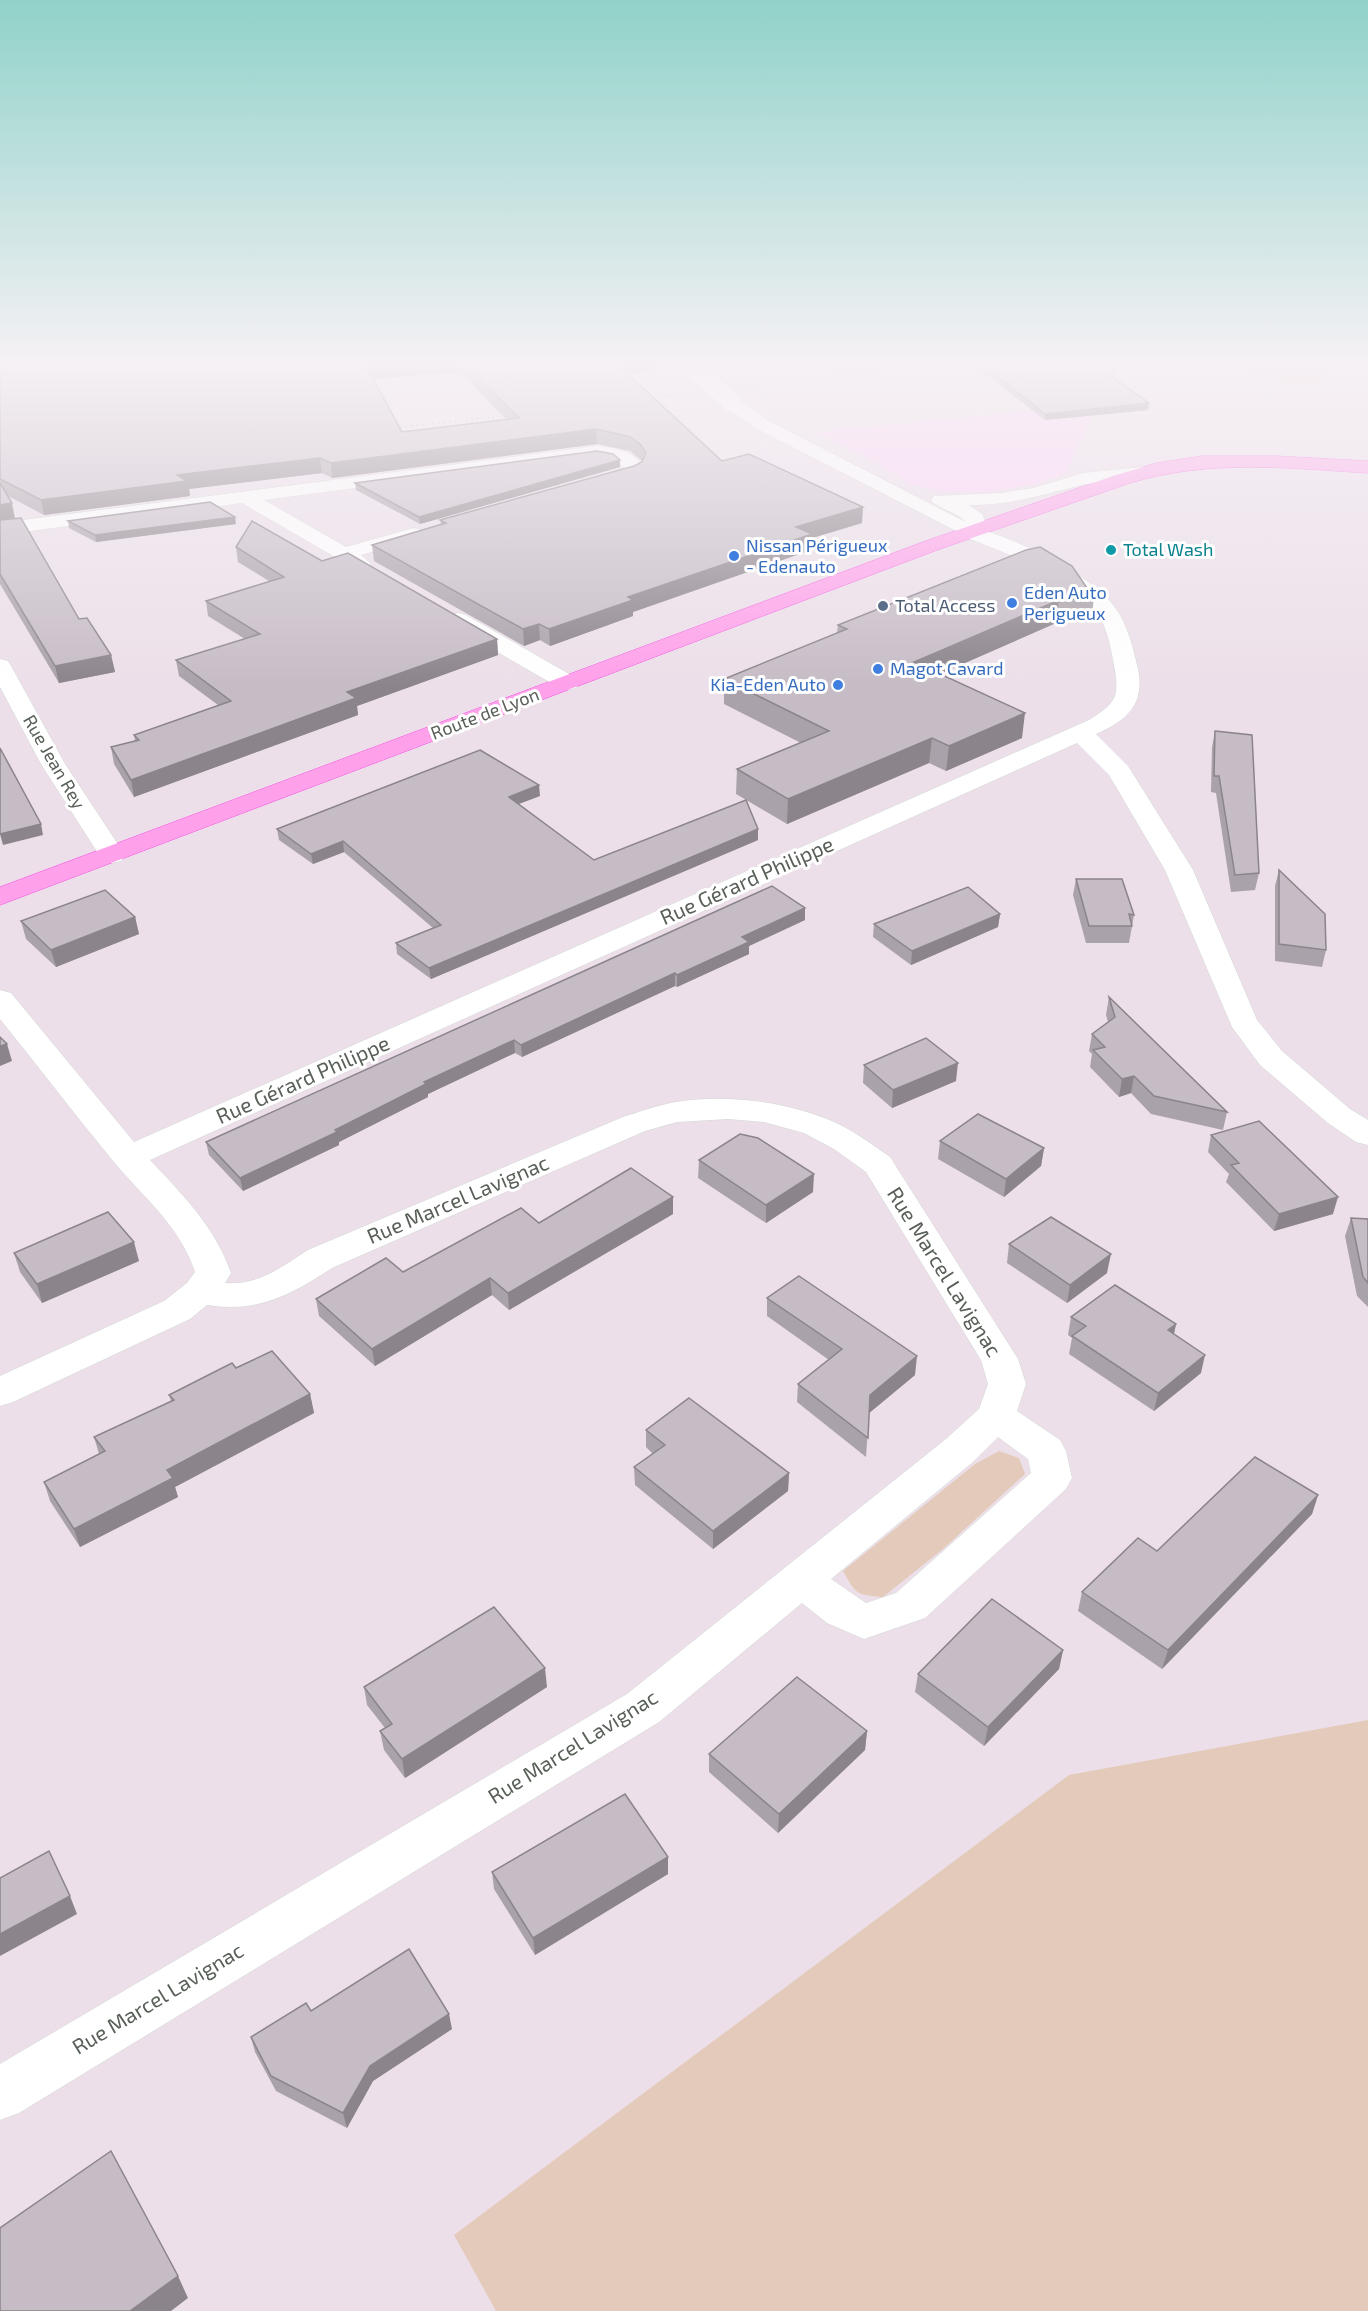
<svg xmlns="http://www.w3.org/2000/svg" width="1368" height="2311" viewBox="0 0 1368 2311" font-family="'Exo 2',sans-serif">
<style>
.commercial{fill:#fed1f7}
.green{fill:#e4caba}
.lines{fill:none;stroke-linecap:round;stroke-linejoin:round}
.minor-casing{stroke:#d2d9d2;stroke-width:1}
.secondary-casing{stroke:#cad3ca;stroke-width:1}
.primary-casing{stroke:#f350e1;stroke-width:1}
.minor{fill:#fff;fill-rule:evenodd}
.secondary{fill:#fff;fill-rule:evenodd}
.primary{fill:#ffa0ea;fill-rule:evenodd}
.rail{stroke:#a2a5a2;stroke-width:2;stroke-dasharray:1 4.5;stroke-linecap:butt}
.secondary-bridge-casing{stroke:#cad3ca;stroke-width:20;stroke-linecap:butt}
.secondary-bridge{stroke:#fff;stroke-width:19}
.wall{fill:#aaa2aa;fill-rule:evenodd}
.shaded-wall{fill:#8b848b}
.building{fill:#c6bcc6;stroke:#8b848b;stroke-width:1.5}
.culture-dot{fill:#0f9aa8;stroke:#fff;stroke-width:2}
.shop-dot{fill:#3f7fe0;stroke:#fff;stroke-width:2}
.service-dot{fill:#5c6f8a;stroke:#fff;stroke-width:2}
.labels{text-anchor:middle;stroke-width:6;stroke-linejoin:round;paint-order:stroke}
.far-shop-label{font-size:18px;fill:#366cbe;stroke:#fff;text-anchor:start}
.far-culture-label{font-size:18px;fill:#0d838f;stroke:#fff;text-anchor:start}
.far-service-label{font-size:18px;fill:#4e5e75;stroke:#fff;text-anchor:start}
.far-street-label{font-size:18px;fill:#586058;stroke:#fff}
.street-label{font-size:21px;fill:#586058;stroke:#fff}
</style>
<rect width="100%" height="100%" fill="#ecdfe9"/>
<!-- commercial -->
<path class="commercial" d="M1097,404L1066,473L1035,484L989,492H944L910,484L879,464L817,432Z"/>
<!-- green -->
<g class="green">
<path d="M1252,363H1322L1320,384L1249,378Z"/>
<path d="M999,1451L1019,1458L1025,1474L943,1549L883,1597C856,1595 856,1594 843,1571L975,1464Z"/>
<path d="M1368,1720V2311H496L454,2235L1069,1775Z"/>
</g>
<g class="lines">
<defs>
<g id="minor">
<path d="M597,446C616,448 632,450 644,467L641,475L604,488H590L588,484L590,480L625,468L614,459L597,456L264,500L346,547L414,528L421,530L424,534L421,538L361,555L371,564L368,568L361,570L354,568L242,503L0,535V523Z"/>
<path d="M970,526C1012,537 1091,573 1116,609C1128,626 1133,648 1138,669C1145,705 1127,720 1096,734L1128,766L1193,870L1257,1020L1282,1051L1350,1109L1368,1120V1145L1356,1142L1328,1123L1260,1065L1232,1027L1165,870L1109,775L1077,743L150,1160C183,1195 215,1227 231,1273L225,1283C257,1286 282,1267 308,1250L623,1117C640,1112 658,1105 676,1102C726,1094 780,1101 827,1119C850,1128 870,1143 890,1157L1018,1359L1026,1384L1017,1411L1060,1440L1066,1451L1072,1478L1066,1489L925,1618L864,1639L827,1623L802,1603L659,1722L19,2113L0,2120V2064L627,1694L946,1439L979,1409L988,1384L981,1360L866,1172L834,1149L804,1133L764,1122L728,1119L677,1122L645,1131L332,1268C291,1295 258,1313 207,1305L190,1319L13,1402L0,1406V1376L164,1301L187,1283L195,1272C180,1226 144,1198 114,1162C75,1115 38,1066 0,1019V990L11,993L134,1142L1089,720C1116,703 1120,697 1114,665C1111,648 1107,627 1097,613C1070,575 1005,553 963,536L960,532L963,528ZM998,1437L1028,1459L1031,1473L896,1593L866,1603L831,1579L974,1461Z"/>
<path d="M458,613L466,615L576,678L580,683L576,688L568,690L560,688L450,625L447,620L450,615Z"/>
<path d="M0,659L8,661L11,666L65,764L125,855L121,861L112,863L103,861L41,764L0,687Z"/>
</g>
<g id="secondary">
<path d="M669,363H690L708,374L700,379C690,377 675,371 669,363Z"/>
<path d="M731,397L737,398L767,420L966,522C957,512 938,509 931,500L934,496L1000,493L1033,488L1083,473L1142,467L1149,469L1151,473L1149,477L1142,479C1123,481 1101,481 1082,485C1041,495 1012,505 969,505L982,514L986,523L977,536L970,538L755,428L725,406L722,402L725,398Z"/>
</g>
<path id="primary" d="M1202,456H1276L1368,461V473C1286,468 1210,459 1130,483L937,550L0,905V887L923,542L1116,475L1157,463Z"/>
</defs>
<!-- minor casing -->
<use href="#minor" class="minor-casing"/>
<!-- secondary casing -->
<use href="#secondary" class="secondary-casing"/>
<!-- primary casing -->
<use href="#primary" class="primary-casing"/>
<!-- minor -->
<use href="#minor" class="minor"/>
<!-- secondary -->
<use href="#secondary" class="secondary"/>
<!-- primary -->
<use href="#primary" class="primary"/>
<!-- rail -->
<g class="rail">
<path d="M637,399L947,363"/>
<path d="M384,429L518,414"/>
</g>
<defs>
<path id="secondary-bridge" d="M700,374L731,402"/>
</defs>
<!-- secondary-bridge casing -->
<use href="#secondary-bridge" class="secondary-bridge-casing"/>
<!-- secondary-bridge -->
<use href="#secondary-bridge" class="secondary-bridge"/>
</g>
<!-- wall -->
<g class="wall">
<path d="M0,363H668V365L629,375L722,461L862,523L812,538L811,550L633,612V616L550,646L540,640L524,646L374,561L372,545L441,524L440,520L634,466L642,461L630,451L597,444L332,478L322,473L189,489L190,496L44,515L8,496L15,519L79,619L111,655L115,672L59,683L0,584ZM460,372L507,420L402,432L374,379Z"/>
<path d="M971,363H1119L1112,377L1149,403L1148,410L1045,420Z"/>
<path d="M620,467L420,524L356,490L355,483Z"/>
<path d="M68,521L236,524L96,542L69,528Z"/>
<path d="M236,547L322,561L497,639L498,655L357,706L358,715L134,797L114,764L111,747L135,741L134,735L218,705L179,676L176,660L245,639L208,616L206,601L269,581L238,562Z"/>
<path d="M1026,550L1094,598L1091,622L1056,623L940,674L1022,738L946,771L929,763L787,824L736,794L737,769L801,743L724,704V679L837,633L838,625Z"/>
<path d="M1215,731L1259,873L1255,890L1231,892L1216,793L1211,792L1212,747Z"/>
<path d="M540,796L519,804L594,860L758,829V840L431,979L397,954L396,943L433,928L344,852L313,864L279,840L277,829Z"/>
<path d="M1279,870L1326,950L1322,967L1275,961V886Z"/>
<path d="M1076,879L1134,915L1129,943H1086L1073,895Z"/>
<path d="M805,908V920L749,946V954L677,987L675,986L522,1057L515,1053L428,1094V1097L339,1142V1145L243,1191L209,1155L206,1142Z"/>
<path d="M1000,914L998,927L911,965L873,937L874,924Z"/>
<path d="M135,917L139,934L56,967L26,939L21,921Z"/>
<path d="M1109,997L1227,1112L1223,1130L1151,1114L1131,1093L1119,1097L1090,1067L1092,1054L1089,1051L1092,1034L1108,1022L1106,1015Z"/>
<path d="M864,1065L956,1081L892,1108L863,1083Z"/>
<path d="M1211,1135L1333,1214L1274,1231L1226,1182L1229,1174L1208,1152Z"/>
<path d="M940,1141L1044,1148L1041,1166L1004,1197L938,1159Z"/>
<path d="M699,1160L813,1192L766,1223L698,1178Z"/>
<path d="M673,1197V1214L509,1310L492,1295L375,1366L319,1316L316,1299L403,1272L539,1223Z"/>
<path d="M1351,1218L1368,1219V1307L1357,1296L1345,1236Z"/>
<path d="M1009,1244L1107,1273L1067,1303L1007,1263Z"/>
<path d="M14,1253L139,1261L42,1303L20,1272Z"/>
<path d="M767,1298L915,1375L869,1413L866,1457L797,1402L798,1384L829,1360L767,1316Z"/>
<path d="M1071,1317L1176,1324L1174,1334L1201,1373L1154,1411L1069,1354L1072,1338L1068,1335Z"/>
<path d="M236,1368L310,1394L314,1413L175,1487L178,1497L80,1547L50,1501L44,1482L99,1454L94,1437L171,1401L169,1395Z"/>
<path d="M646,1430L789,1473L788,1491L713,1549L635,1485L634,1467L653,1454L646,1447Z"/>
<path d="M1318,1495L1312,1514L1162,1669L1078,1611L1082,1592L1157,1551Z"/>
<path d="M1063,1650L1059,1669L984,1746L915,1692L918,1674Z"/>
<path d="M364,1687H547L405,1778L384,1750L380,1731L385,1728L367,1705Z"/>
<path d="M867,1731L865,1750L778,1833L709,1772V1754Z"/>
<path d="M668,1857V1874L535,1955L494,1889L492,1872Z"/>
<path d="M311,2011L452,2029L373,2081L347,2128L276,2091L255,2052L251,2037Z"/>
</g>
<!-- shaded-wall -->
<g class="shaded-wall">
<path d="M400,363H460V372L368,379L366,366Z"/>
<path d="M622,363H668V365L617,378V364Z"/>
<path d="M1117,363H1119L1110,383L1111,376Z"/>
<path d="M1149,403L1148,410L1045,420V414Z"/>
<path d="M596,429L597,444L332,478L331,463Z"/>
<path d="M320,458L322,473L189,489L190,496L44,515L41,500L177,475Z"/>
<path d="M620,460V467L420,524L419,517Z"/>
<path d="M12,503L15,519L0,521V505Z"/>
<path d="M863,507L862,523L812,538L811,550L633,612V616L550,646L549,629L628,597L796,527Z"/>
<path d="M235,517L236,524L96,542L95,535Z"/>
<path d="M1059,600L1056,623L912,686L914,662Z"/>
<path d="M539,624L540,640L524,646L523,629Z"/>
<path d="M497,639L498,655L357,706L358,715L134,797L131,780L347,692Z"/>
<path d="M111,655L115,672L59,683L55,666Z"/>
<path d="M1025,713L1022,738L946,771L949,746Z"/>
<path d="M932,738L929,763L787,824L788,799Z"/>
<path d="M539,785L540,796L510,807L509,797Z"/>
<path d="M41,824L43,835L3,845L0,834Z"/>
<path d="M758,829V840L431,979L429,968Z"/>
<path d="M343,841L344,852L313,864L311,854Z"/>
<path d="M805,908V920L749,946V954L677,987V975L742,937Z"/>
<path d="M1000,914L998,927L911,965L912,951Z"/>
<path d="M135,917L139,934L56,967L51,950Z"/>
<path d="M675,973V986L522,1057L521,1045Z"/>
<path d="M514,1040L515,1053L428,1094V1097L339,1142V1145L243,1191L240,1178L424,1082Z"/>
<path d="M7,1044L12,1061L0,1066V1046Z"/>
<path d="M958,1063L956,1081L892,1108L893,1090Z"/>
<path d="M1134,1076L1131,1093L1119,1097L1122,1079Z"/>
<path d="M1044,1148L1041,1166L1004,1197L1006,1179Z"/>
<path d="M814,1174L813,1192L766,1223V1205Z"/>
<path d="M673,1197V1214L509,1310L508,1293Z"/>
<path d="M1338,1197L1333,1214L1274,1231L1279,1214Z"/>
<path d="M134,1242L139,1261L42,1303L37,1284Z"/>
<path d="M1111,1254L1107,1273L1067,1303L1070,1285Z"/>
<path d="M490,1278L492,1295L375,1366L372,1349Z"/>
<path d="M1176,1324L1172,1342L1168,1330Z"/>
<path d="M1205,1355L1201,1373L1154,1411L1158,1393Z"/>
<path d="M917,1356L915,1375L868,1414L870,1395Z"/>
<path d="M310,1394L314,1413L175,1487L178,1497L80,1547L74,1529L167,1470Z"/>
<path d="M789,1473L788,1491L713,1549V1531Z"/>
<path d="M1318,1495L1312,1514L1162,1669L1168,1650Z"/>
<path d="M1063,1650L1059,1669L984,1746L988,1727Z"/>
<path d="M545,1668L547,1687L405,1778L402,1759Z"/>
<path d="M867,1731L865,1750L778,1833L779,1814Z"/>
<path d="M668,1857V1874L535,1955L533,1938Z"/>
<path d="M70,1896L77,1914L0,1956V1934Z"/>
<path d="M449,2014L452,2029L373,2081L347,2128L343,2113L370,2066Z"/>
<path d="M178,2276L188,2298L171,2311H130Z"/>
</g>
<!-- building -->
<g class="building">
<path d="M0,363H400L366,366L402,432L519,418L464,363H622L617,364L722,461L749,454L863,507L796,527L812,534L628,597L633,600L549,629L539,624L523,629L372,545L446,523L440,520L634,466L642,462L646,453L641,445L630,437L596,429L331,463L320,458L177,475L187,481L41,500L0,479Z"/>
<path d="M980,363H1117L1111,376L1149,403L1045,414Z"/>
<path d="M597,451L613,454L620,460L419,517L355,483Z"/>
<path d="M0,483L12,503L0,505Z"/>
<path d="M210,502L235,517L95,535L68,521Z"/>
<path d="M21,518L79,619L87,618L111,655L55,666L0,574V520Z"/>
<path d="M252,521L322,561L348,553L497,639L347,692L356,698L131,780L111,747L139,740L134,735L231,701L176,660L260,634L206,601L284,577L236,547Z"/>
<path d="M1040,547L1072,566L1094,598L1059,600L914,662L1025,713L949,746L932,738L788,799L737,769L829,731L724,679L847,629L838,625L1026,550Z"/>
<path d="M1215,731L1252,735L1259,873L1235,875L1219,776H1214Z"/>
<path d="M0,748L41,824L0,834Z"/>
<path d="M480,750L539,785L509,797L594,860L746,800L758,829L429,968L396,943L441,925L343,841L311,854L277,829Z"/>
<path d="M1279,870L1325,914L1326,950L1279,944Z"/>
<path d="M1076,879H1122L1134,915L1129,914L1132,926H1089Z"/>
<path d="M772,886L805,908L742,937L749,942L677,975L675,973L521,1045L514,1040L424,1082L426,1084L335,1130L337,1132L240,1178L206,1142Z"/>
<path d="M968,887L1000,914L912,951L874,924Z"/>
<path d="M105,890L135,917L51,950L21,921Z"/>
<path d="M1109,997L1227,1112L1154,1096L1134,1076L1122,1079L1093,1050L1105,1047L1092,1034L1115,1017Z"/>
<path d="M0,1037L7,1044L0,1046Z"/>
<path d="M926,1038L958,1063L893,1090L864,1065Z"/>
<path d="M978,1114L1044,1148L1006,1179L940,1141Z"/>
<path d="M1259,1121L1338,1197L1279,1214L1231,1165L1239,1163L1211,1135Z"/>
<path d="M740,1134L758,1138L814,1174L766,1205L699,1160Z"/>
<path d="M631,1168L673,1197L508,1293L490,1278L372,1349L316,1299L386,1258L403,1272L521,1208L539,1223Z"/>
<path d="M108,1212L134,1242L37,1284L14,1253Z"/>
<path d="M1051,1217L1111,1254L1070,1285L1009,1244Z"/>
<path d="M1351,1218L1368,1219V1283L1363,1277Z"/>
<path d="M799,1276L917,1356L870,1395L868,1438L798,1384L842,1349L767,1298Z"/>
<path d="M1115,1285L1176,1324L1168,1330L1205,1355L1158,1393L1072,1336L1086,1326L1071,1317Z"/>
<path d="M272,1351L310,1394L167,1470L173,1478L74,1529L44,1482L105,1451L94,1437L174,1400L169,1395L232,1363L236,1368Z"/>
<path d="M689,1398L789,1473L713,1531L634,1467L665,1445L646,1430Z"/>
<path d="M1255,1457L1318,1495L1168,1650L1082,1592L1138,1538L1157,1551Z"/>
<path d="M992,1599L1063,1650L988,1727L918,1674Z"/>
<path d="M494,1607L545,1668L402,1759L380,1731L392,1724L364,1687Z"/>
<path d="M797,1677L867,1731L779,1814L709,1754Z"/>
<path d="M625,1794L668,1857L533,1938L492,1872Z"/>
<path d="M49,1851L70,1896L0,1934V1878Z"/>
<path d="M409,1949L449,2014L370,2066L343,2113L271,2076L251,2037L306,2003L311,2011Z"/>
<path d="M111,2151L178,2276L130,2311H0V2228Z"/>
</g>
<!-- sky -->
<linearGradient id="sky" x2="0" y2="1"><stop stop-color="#90d2c9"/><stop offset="0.53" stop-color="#f6f1f5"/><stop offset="1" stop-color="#f6f1f5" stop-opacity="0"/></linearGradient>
<rect width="1368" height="686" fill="url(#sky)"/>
<!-- markers -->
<circle class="culture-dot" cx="1111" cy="550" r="6"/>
<g class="shop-dot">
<circle cx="734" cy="556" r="6"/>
<circle cx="1012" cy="603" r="6"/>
<circle cx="878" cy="669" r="6"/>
<circle cx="838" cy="685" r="6"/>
</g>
<circle class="service-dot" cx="883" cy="606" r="6"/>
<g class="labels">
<!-- far-shop labels -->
<g class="far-shop-label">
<text x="746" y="552">Nissan Périgueux<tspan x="746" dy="21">- Edenauto</tspan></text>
<text x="1024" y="599">Eden Auto<tspan x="1024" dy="21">Perigueux</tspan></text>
<text x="890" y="675">Magot Cavard</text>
<text x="826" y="691" text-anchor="end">Kia-Eden Auto</text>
</g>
<!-- far-culture labels -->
<g class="far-culture-label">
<text x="1123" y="556">Total Wash</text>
</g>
<!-- far-service labels -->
<g class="far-service-label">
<text x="895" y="612">Total Access</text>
</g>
<!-- far-street labels -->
<g class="far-street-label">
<text transform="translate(485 714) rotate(-21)" y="6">Route de Lyon</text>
<text transform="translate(54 762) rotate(60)" y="6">Rue Jean Rey</text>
</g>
<!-- street labels -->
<g class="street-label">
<text transform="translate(747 881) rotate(-24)" y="7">Rue Gérard Philippe</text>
<text transform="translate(303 1080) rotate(-24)" y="7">Rue Gérard Philippe</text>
<text transform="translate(458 1200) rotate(-23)" y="7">Rue Marcel Lavignac</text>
<text transform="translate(944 1272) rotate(58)" y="7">Rue Marcel Lavignac</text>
<text transform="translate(573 1747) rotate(-32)" y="7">Rue Marcel Lavignac</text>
<text transform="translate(158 1999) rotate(-31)" y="7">Rue Marcel Lavignac</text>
</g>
</g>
</svg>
